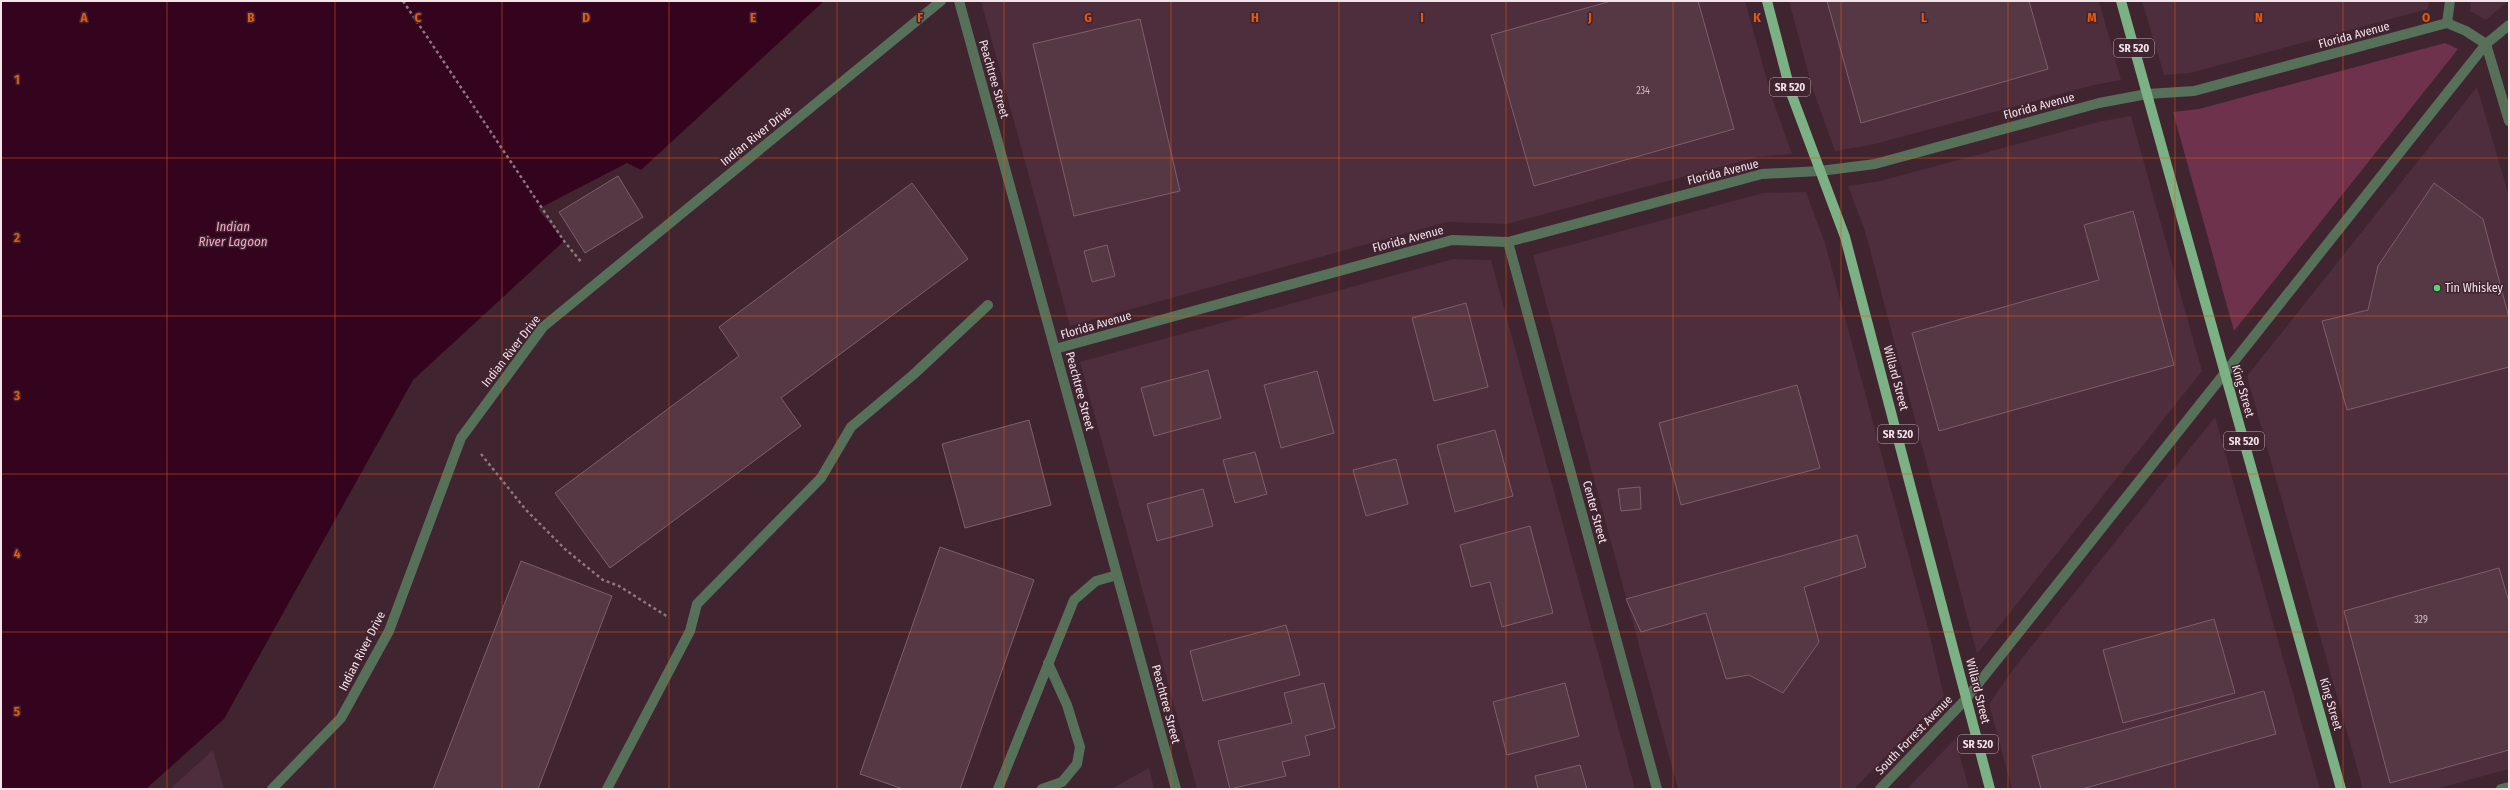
<svg xmlns="http://www.w3.org/2000/svg" width="2510" height="790" viewBox="0 0 2510 790" font-family="'Fira Sans Condensed',sans-serif">
<style>
.built{fill:#4e2d3c}
.green{fill:#6e324d}
.water{fill:#34041e}
.building{fill:#553844;stroke:#7e5e6b}
.lines{fill:none;stroke-linecap:round;stroke-linejoin:round}
.path{stroke:#8f7781;stroke-width:2.5;stroke-dasharray:3 3;stroke-linecap:butt}
.minor{stroke:#56705a;stroke-width:10}
.major{stroke:#7bb184;stroke-width:10}
.grid{fill:none;stroke:#e8590c;stroke-width:1;stroke-opacity:0.55}
.poi-dot{fill:#51d674;stroke:#402430;stroke-width:1.5}
.labels{text-anchor:middle;stroke-width:3;stroke-linejoin:round;paint-order:stroke}
.number-label{font-size:10px;fill:#cdb8c0}
.shield{fill:#402430;stroke:#bfaab2;stroke-width:1}
.shield-label{font-size:11px;font-weight:bold;fill:#f5e3ea}
.street-label{font-size:12px;fill:#f5e3ea;stroke:#402430}
.poi-label{font-size:12px;fill:#f5e3ea;stroke:#402430;text-anchor:start}
.water-label{font-size:13px;font-style:italic;fill:#f8a6c8;stroke:#402430}
.grid-label{font-size:13px;text-anchor:middle;font-weight:bold;fill:#e8590c;stroke:#402430;stroke-width:3;stroke-linejoin:round;paint-order:stroke}
</style>
<rect width="100%" height="100%" fill="#402430"/>
<!-- built -->
<g class="built">
<path d="M981,1H1745L1772,98L1792,154L1757,157L1507,224L1447,222L1070,326Z"/>
<path d="M1789,1H2099L2121,80L2094,85L1871,145L1835,151L1812,87Z"/>
<path d="M2142,1H2429L2428,9L2190,73L2164,75Z"/>
<path d="M2471,1H2508L2486,20L2470,11Z"/>
<path d="M2477,87L2509,196V769L2436,789H2363L2247,376Z"/>
<path d="M2131,116L2202,371L1977,654L1865,231L1848,186L1880,181L2102,121Z"/>
<path d="M1806,192L1825,243L1928,628L1944,696L1854,789H1678L1533,255L1763,193Z"/>
<path d="M1453,259L1491,260L1635,789H1197L1080,362Z"/>
<path d="M2215,417L2320,789H2012L1989,704L2015,667Z"/>
<path d="M1955,739L1969,789H1907Z"/>
<path d="M213,750L224,789H170Z"/>
<path d="M1149,768L1154,789H1111Z"/>
</g>
<!-- green -->
<path class="green" d="M2445,43L2458,49L2234,331L2173,112L2199,109Z"/>
<!-- water -->
<path class="water" d="M1,1H824L641,170L627,163L538,209L564,241L413,380L224,719L146,789H1Z"/>
<!-- building -->
<g class="building">
<path d="M1611,1H1698L1734,129L1534,186L1491,35Z"/>
<path d="M1827,1H2029L2048,69L1861,123Z"/>
<path d="M1140,19L1180,191L1074,216L1033,44Z"/>
<path d="M618,176L643,217L585,253L559,212Z"/>
<path d="M912,183L968,259L781,398L801,426L610,568L555,493L739,356L719,327Z"/>
<path d="M2434,183L2483,219L2509,318V367L2347,410L2322,321L2368,310L2378,266Z"/>
<path d="M2133,211L2174,365L1939,431L1912,333L2099,280L2084,225Z"/>
<path d="M1107,245L1115,276L1092,282L1084,251Z"/>
<path d="M1466,303L1488,387L1434,401L1412,318Z"/>
<path d="M1208,370L1221,418L1154,436L1141,388Z"/>
<path d="M1317,371L1334,433L1281,448L1264,385Z"/>
<path d="M1797,385L1820,468L1681,505L1659,423Z"/>
<path d="M1029,420L1051,505L965,528L942,444Z"/>
<path d="M1495,430L1513,496L1455,512L1437,445Z"/>
<path d="M1255,452L1267,494L1235,503L1223,460Z"/>
<path d="M1396,459L1408,504L1366,516L1353,470Z"/>
<path d="M1640,487L1641,509L1621,511L1618,489Z"/>
<path d="M1203,489L1213,526L1157,541L1147,504Z"/>
<path d="M1530,526L1553,613L1502,627L1490,582L1471,587L1460,545Z"/>
<path d="M1857,535L1866,567L1804,587L1819,642L1783,693L1749,675L1726,679L1706,613L1641,632L1626,599Z"/>
<path d="M940,547L1034,580L960,789H903L860,774Z"/>
<path d="M521,561L612,596L538,789H433Z"/>
<path d="M2499,568L2509,602V750L2390,783L2344,611Z"/>
<path d="M2214,619L2235,693L2123,723L2103,650Z"/>
<path d="M1286,625L1300,675L1203,701L1190,651Z"/>
<path d="M1324,683L1335,728L1305,736L1310,755L1282,762L1286,776L1230,789L1218,741L1292,723L1284,693Z"/>
<path d="M1565,683L1579,736L1507,755L1493,702Z"/>
<path d="M2264,691L2276,734L2082,789H2041L2032,756Z"/>
<path d="M1580,765L1587,789H1538L1535,776Z"/>
</g>
<g class="lines">
<!-- path -->
<g class="path">
<path d="M403,1L564,241L582,263"/>
<path d="M481,454L526,510L566,550L603,580L619,586L668,617"/>
</g>
<!-- minor -->
<g class="minor">
<path d="M959,1L1176,789"/>
<path d="M2447,23L2466,31L2486,44L2509,121"/>
<path d="M2447,23L2450,1"/>
<path d="M1508,242L1657,789"/>
<path d="M1055,349L1452,240L1508,242L1762,174L1820,171L1875,164L2099,103L2147,94L2194,91L2447,23"/>
<path d="M272,789L341,718L389,631L461,438L543,327L941,1"/>
<path d="M607,789L690,631L697,604L821,478L851,427L913,375L988,305"/>
<path d="M998,789L1074,600L1096,581L1117,575"/>
<path d="M1042,789L1062,782L1077,764L1080,747L1067,705L1048,663"/>
<path d="M1880,789L1966,699L2486,44L2509,25"/>
<path d="M2501,789L2509,787"/>
</g>
<!-- major -->
<g class="major">
<path d="M1767,1L1791,93L1845,237L1990,789"/>
<path d="M2121,1L2341,789"/>
</g>
</g>
<!-- grid -->
<path class="grid" d="M167,1V789M335,1V789M502,1V789M669,1V789M837,1V789M1004,1V789M1171,1V789M1339,1V789M1506,1V789M1673,1V789M1841,1V789M2008,1V789M2175,1V789M2343,1V789M1,158H2509M1,316H2509M1,474H2509M1,632H2509"/>
<!-- markers -->
<circle class="poi-dot" cx="2437" cy="288" r="4"/>
<g class="labels">
<!-- number labels -->
<g class="number-label">
<text x="1643" y="94">234</text>
<text x="2421" y="623">329</text>
</g>
<!-- shield labels -->
<g class="shield">
<rect x="2114" y="39" width="40" height="18" rx="3"/>
<rect x="1770" y="78" width="40" height="18" rx="3"/>
<rect x="1878" y="425" width="40" height="18" rx="3"/>
<rect x="2224" y="432" width="40" height="18" rx="3"/>
<rect x="1958" y="735" width="40" height="18" rx="3"/>
</g>
<g class="shield-label">
<text x="2134" y="52">SR 520</text>
<text x="1790" y="91">SR 520</text>
<text x="1898" y="438">SR 520</text>
<text x="2244" y="445">SR 520</text>
<text x="1978" y="748">SR 520</text>
</g>
<!-- street labels -->
<g class="street-label">
<text transform="translate(2354 35) rotate(-15)" y="4">Florida Avenue</text>
<text transform="translate(994 79) rotate(74)" y="4">Peachtree Street</text>
<text transform="translate(2039 106) rotate(-15)" y="4">Florida Avenue</text>
<text transform="translate(756 136) rotate(-39)" y="4">Indian River Drive</text>
<text transform="translate(1723 172) rotate(-14)" y="4">Florida Avenue</text>
<text transform="translate(1408 239) rotate(-15)" y="4">Florida Avenue</text>
<text transform="translate(1096 325) rotate(-16)" y="4">Florida Avenue</text>
<text transform="translate(511 351) rotate(-52)" y="4">Indian River Drive</text>
<text transform="translate(1896 378) rotate(75)" y="4">Willard Street</text>
<text transform="translate(1080 391) rotate(75)" y="4">Peachtree Street</text>
<text transform="translate(2243 391) rotate(74)" y="4">King Street</text>
<text transform="translate(1595 512) rotate(75)" y="4">Center Street</text>
<text transform="translate(362 651) rotate(-63)" y="4">Indian River Drive</text>
<text transform="translate(1978 691) rotate(76)" y="4">Willard Street</text>
<text transform="translate(1166 704) rotate(75)" y="4">Peachtree Street</text>
<text transform="translate(2331 704) rotate(74)" y="4">King Street</text>
<text transform="translate(1914 735) rotate(-46)" y="4">South Forrest Avenue</text>
</g>
<!-- poi labels -->
<g class="poi-label">
<text x="2445" y="292">Tin Whiskey</text>
</g>
<!-- water labels -->
<g class="water-label">
<text x="233" y="231">Indian<tspan x="233" dy="15">River Lagoon</tspan></text>
</g>
</g>
<g class="grid-label">
<text x="84" y="22">A</text>
<text x="251" y="22">B</text>
<text x="418" y="22">C</text>
<text x="586" y="22">D</text>
<text x="753" y="22">E</text>
<text x="920" y="22">F</text>
<text x="1088" y="22">G</text>
<text x="1255" y="22">H</text>
<text x="1422" y="22">I</text>
<text x="1590" y="22">J</text>
<text x="1757" y="22">K</text>
<text x="1924" y="22">L</text>
<text x="2092" y="22">M</text>
<text x="2259" y="22">N</text>
<text x="2426" y="22">O</text>
<text x="17" y="84">1</text>
<text x="17" y="242">2</text>
<text x="17" y="400">3</text>
<text x="17" y="558">4</text>
<text x="17" y="716">5</text>
</g>
<!-- border -->
<rect width="2510" height="790" fill="none" stroke="#f5e3ea" stroke-width="4"/>
</svg>
